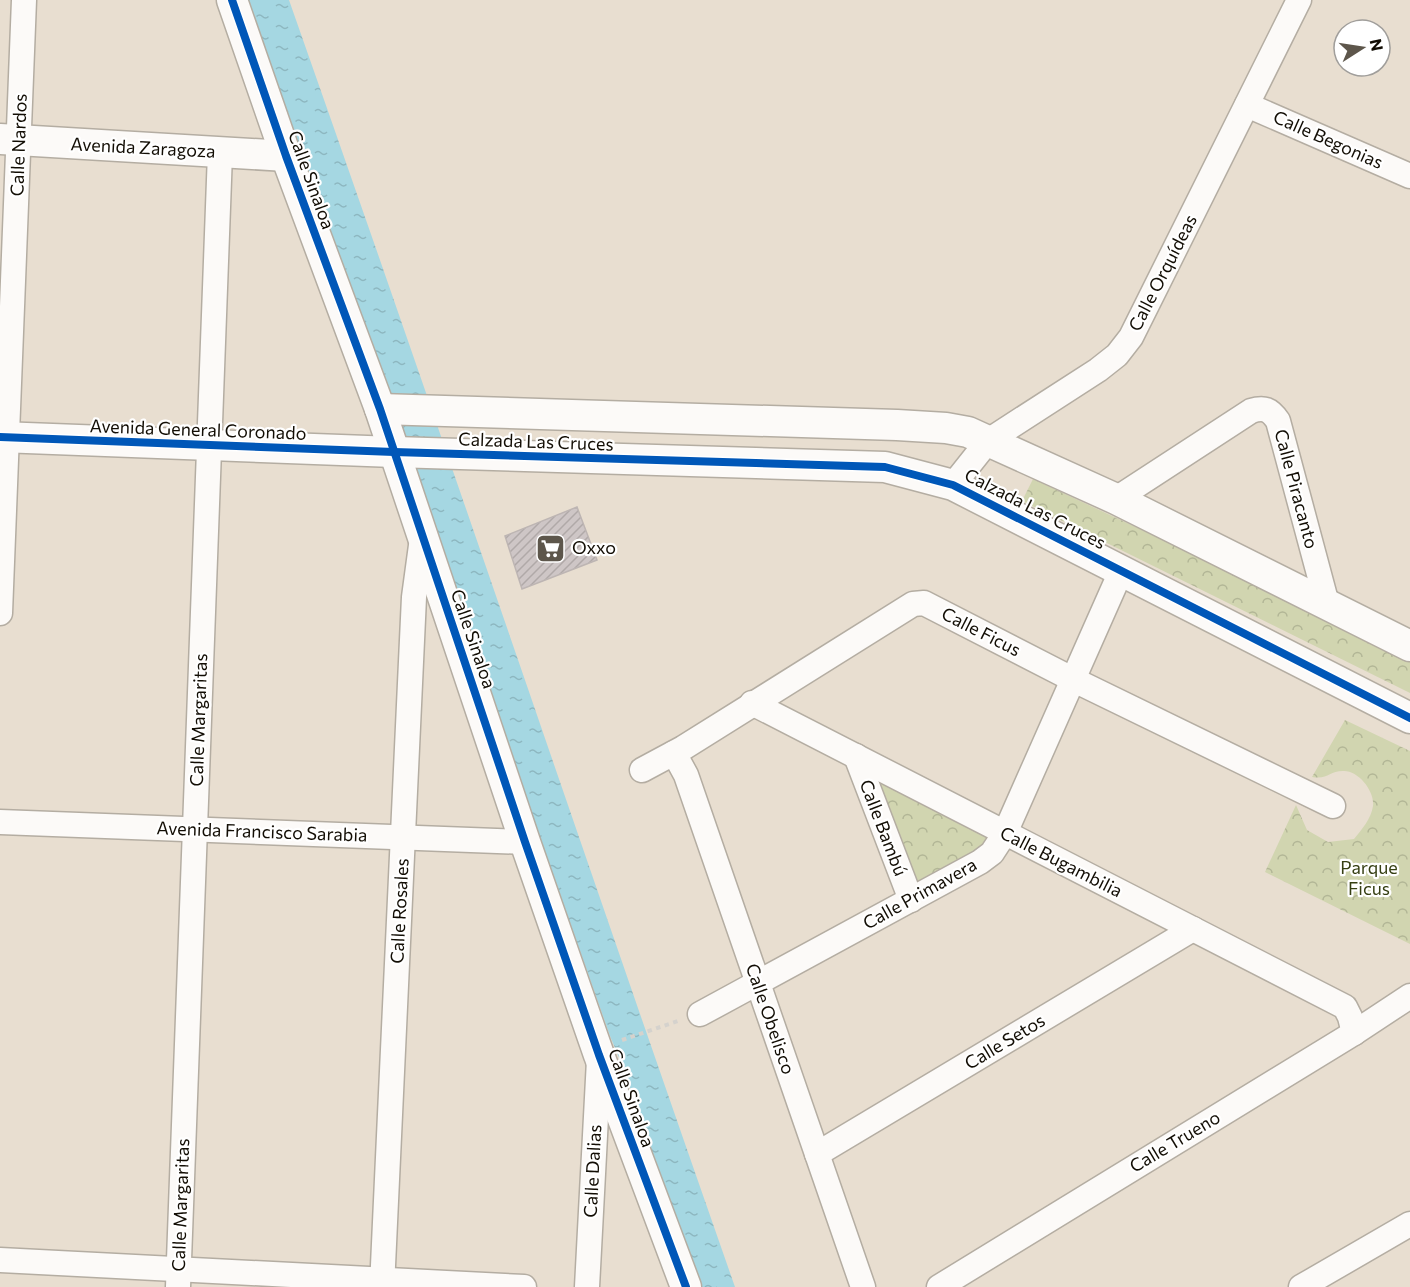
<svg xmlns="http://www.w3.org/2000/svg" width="1410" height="1287" viewBox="0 0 1410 1287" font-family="Commissioner,sans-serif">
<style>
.park{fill:url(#park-crowns)}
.water{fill:url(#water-ripples)}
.building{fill:url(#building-hatch);stroke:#bdb5b3;stroke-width:1.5}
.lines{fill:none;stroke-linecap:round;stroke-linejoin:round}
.minor-casing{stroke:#b4ada2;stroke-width:27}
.tertiary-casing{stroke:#b4ada2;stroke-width:33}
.path{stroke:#d5d2cd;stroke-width:4;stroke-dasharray:4.5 4.5;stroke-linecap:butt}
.minor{stroke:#fcfaf8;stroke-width:24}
.tertiary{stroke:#fcfaf8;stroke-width:30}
.cycleway-casing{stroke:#fff;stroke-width:11}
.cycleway{stroke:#0057b8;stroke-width:8}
.labels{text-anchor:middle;stroke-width:4.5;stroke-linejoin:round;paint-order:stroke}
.street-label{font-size:18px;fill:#120d04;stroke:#fff}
.poi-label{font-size:18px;fill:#120d04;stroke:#fff;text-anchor:start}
.park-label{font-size:18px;fill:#363f13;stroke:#fff}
</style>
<defs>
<pattern id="park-crowns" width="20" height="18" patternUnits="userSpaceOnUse" patternTransform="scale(1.5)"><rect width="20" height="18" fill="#d1d5b0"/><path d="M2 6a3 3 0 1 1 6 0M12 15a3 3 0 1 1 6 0" fill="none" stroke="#b2b696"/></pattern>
<pattern id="water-ripples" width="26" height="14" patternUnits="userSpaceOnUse" patternTransform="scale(1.5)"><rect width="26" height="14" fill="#a5d7e2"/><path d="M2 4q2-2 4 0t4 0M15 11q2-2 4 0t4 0" fill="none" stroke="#8db7c0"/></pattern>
<pattern id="building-hatch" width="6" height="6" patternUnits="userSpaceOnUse" patternTransform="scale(1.5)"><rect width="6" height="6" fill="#cec6c6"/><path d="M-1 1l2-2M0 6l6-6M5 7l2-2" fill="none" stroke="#b0a9a8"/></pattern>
</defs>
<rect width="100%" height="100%" fill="#e8ded0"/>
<!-- park -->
<g class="park">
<path d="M1033,479L1249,580L1410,661V693L1022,501Z"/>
<path d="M1345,720L1410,751V944L1265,872L1296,805L1307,830L1328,842L1354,839C1362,829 1371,819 1373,806C1375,791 1358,770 1343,771C1329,771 1328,780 1312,777Z"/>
<path d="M860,762L1002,835L912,897Z"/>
</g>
<!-- water -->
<path class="water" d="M244,0H289C440,428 585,859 735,1287H698L623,1067L610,1036Z"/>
<!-- building -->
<path class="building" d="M577,507L597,560L522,589L505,536Z"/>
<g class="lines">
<defs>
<g id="minor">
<path d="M1247,105L1410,176"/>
<path d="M953,485L988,441L1098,370L1117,355L1131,337L1299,0"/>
<path d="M1116,499L1251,411C1264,407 1270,409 1278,421L1327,604"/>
<path d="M0,613L24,0"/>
<path d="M752,703L1345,1007L1350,1017L1354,1033"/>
<path d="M674,753L686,775L863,1287"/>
<path d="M856,756L911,900"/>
<path d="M642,770L683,748L913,604L924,603L1072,679L1333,806"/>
<path d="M0,822L525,842"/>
<path d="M700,1014L980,862L992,853L1005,833L1122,569"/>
<path d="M817,1154L1193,929"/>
<path d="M0,1260L524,1287"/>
<path d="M178,1287L220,153"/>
<path d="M382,1287L414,597L422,538"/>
<path d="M587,1287L599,1060"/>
<path d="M939,1287L1354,1033L1410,996"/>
<path d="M1301,1287L1410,1224"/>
</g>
<g id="tertiary">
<path d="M232,0L286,156L380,409L525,842L599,1055L686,1287"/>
<path d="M0,139L286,156"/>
<path d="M380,409L897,425L946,428L968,432L1116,499L1410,646"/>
<path d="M0,437L394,452L885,467L953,485L1410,718"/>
</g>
</defs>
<!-- minor casing -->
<use href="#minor" class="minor-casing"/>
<!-- tertiary casing -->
<use href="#tertiary" class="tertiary-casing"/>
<!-- path -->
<path class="path" d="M622,1040L678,1021"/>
<!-- minor -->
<use href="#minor" class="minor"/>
<!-- tertiary -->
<use href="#tertiary" class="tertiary"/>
<defs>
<g id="cycleway">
<path d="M232,0L286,156L380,409L525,842L599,1055L686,1287"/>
<path d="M0,437L394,452L885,467L953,485L1410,718"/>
</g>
</defs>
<!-- cycleway casing -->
<use href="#cycleway" class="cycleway-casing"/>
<!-- cycleway -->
<use href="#cycleway" class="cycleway"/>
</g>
<!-- icons -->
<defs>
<symbol id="supermarket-square" viewBox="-11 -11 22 22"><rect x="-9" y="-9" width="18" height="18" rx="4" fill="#5d564b" stroke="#fff"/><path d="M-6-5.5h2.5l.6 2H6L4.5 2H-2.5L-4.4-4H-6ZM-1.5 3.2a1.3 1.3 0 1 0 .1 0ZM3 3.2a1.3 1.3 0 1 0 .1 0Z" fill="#fff"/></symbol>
</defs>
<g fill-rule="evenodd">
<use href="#supermarket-square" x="534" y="532" width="33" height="33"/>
</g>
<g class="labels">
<!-- street labels -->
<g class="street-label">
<text transform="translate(1328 140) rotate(24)" y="6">Calle Begonias</text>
<text transform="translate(19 145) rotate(-88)" y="6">Calle Nardos</text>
<text transform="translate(143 148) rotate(3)" y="6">Avenida Zaragoza</text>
<text transform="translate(311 180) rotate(70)" y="6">Calle Sinaloa</text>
<text transform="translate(1163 273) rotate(-63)" y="6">Calle Orquídeas</text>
<text transform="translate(198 430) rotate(2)" y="6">Avenida General Coronado</text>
<text transform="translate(536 442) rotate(2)" y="6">Calzada Las Cruces</text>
<text transform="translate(1296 489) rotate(75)" y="6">Calle Piracanto</text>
<text transform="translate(1035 509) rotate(27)" y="6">Calzada Las Cruces</text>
<text transform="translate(981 632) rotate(27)" y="6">Calle Ficus</text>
<text transform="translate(473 639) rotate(71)" y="6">Calle Sinaloa</text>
<text transform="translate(199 720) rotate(-88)" y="6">Calle Margaritas</text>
<text transform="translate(883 828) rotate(69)" y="6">Calle Bambú</text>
<text transform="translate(262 832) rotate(2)" y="6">Avenida Francisco Sarabia</text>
<text transform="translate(1061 862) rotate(27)" y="6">Calle Bugambilia</text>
<text transform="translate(920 894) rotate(-29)" y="6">Calle Primavera</text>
<text transform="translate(400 911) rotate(-87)" y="6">Calle Rosales</text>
<text transform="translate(770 1019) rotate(71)" y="6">Calle Obelisco</text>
<text transform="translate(1005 1042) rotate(-31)" y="6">Calle Setos</text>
<text transform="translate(631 1098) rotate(70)" y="6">Calle Sinaloa</text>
<text transform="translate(1175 1142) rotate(-31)" y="6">Calle Trueno</text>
<text transform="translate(593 1171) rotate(-87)" y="6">Calle Dalias</text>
<text transform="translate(181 1205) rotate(-88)" y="6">Calle Margaritas</text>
</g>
<!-- poi labels -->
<g class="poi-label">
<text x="572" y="554">Oxxo</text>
</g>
<!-- park labels -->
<g class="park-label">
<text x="1369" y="874">Parque<tspan x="1369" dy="21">Ficus</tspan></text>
</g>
</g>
<!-- north arrow -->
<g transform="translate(1362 48) rotate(78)"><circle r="28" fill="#ffffff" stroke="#a09e9b" stroke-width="1.5"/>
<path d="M0-4.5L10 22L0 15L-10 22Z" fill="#5d564b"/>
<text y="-9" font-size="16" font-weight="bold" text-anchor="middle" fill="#120d04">N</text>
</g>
</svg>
